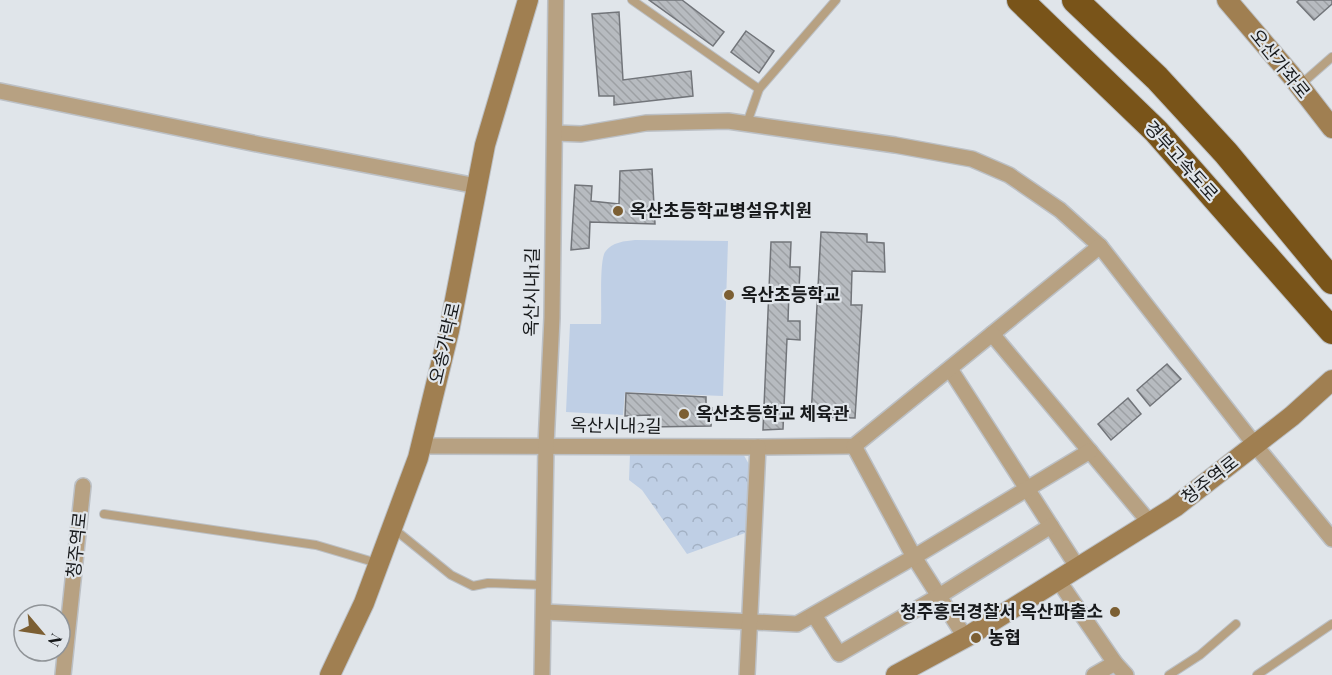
<svg xmlns="http://www.w3.org/2000/svg" width="1332" height="675" viewBox="0 0 1332 675" font-family="'Playfair Display','Noto Sans KR',serif">
<style>
.forest{fill:url(#forest-crowns)}
.pitch{fill:#bfcfe5}
.building{fill:url(#building-back-hatch);stroke:#72757a;stroke-width:1.5}
.lines{fill:none;stroke-linecap:round;stroke-linejoin:round}
.lane-casing{stroke:#bcc0c5;stroke-width:10}
.street-casing{stroke:#bcc0c5;stroke-width:18}
.secondary-casing{stroke:#bcc0c5;stroke-width:22}
.highway-casing{stroke:#bcc0c5;stroke-width:28}
.lane{stroke:#b7a182;stroke-width:8}
.street{stroke:#b7a182;stroke-width:15}
.secondary{stroke:#a07f51;stroke-width:20}
.highway{stroke:#795419;stroke-width:26}
.poi-dot{fill:#7c5f33;stroke:#e0e5ea;stroke-width:2}
.labels{text-anchor:middle;stroke-width:4.5;stroke-linejoin:round;paint-order:stroke}
.street-label{font-size:18px;fill:#181a1c;stroke:#e0e5ea}
.poi-label{font-size:18px;font-weight:bold;fill:#181a1c;stroke:#e0e5ea;text-anchor:start}
</style>
<defs>
<pattern id="forest-crowns" width="20" height="18" patternUnits="userSpaceOnUse" patternTransform="scale(1.5)"><rect width="20" height="18" fill="#bfcfe5"/><path d="M2 6a3 3 0 1 1 6 0M12 15a3 3 0 1 1 6 0" fill="none" stroke="#a3b1c4"/></pattern>
<pattern id="building-back-hatch" width="6" height="6" patternUnits="userSpaceOnUse" patternTransform="scale(1.5)"><rect width="6" height="6" fill="#b7bbc0"/><path d="M-1 5l2 2M0 0l6 6M5-1l2 2" fill="none" stroke="#9da0a4"/></pattern>
</defs>
<rect width="100%" height="100%" fill="#e0e5ea"/>
<!-- forest -->
<path class="forest" d="M742,452L750,466L745,533L687,554L642,490L629,480L630,454Z"/>
<!-- pitch -->
<path class="pitch" d="M635,240L728,241L723,396L625,392L623,415L566,412L570,324H601C602,309 599,262 605,252C612,242 625,241 635,240Z"/>
<!-- building -->
<g class="building">
<path d="M649,0H682L724,32L713,46Z"/>
<path d="M1299,0H1332V4L1314,20L1297,2Z"/>
<path d="M619,12L623,80L691,71L693,96L614,105V96H599L592,14Z"/>
<path d="M746,31L774,51L759,73L731,52Z"/>
<path d="M652,169L655,224L590,222L589,248L571,250L575,185L592,186L591,201L619,204L620,171Z"/>
<path d="M821,232L867,234V242L884,243L885,272L852,271L851,305H862L855,418L811,417Z"/>
<path d="M771,242H791L790,267H800L799,290H789L788,321H800V340L787,339L783,429L763,430Z"/>
<path d="M1167,364L1181,379L1150,406L1137,390Z"/>
<path d="M626,393L706,397V407L712,408L711,426L649,427L650,415L625,416Z"/>
<path d="M1128,398L1141,414L1111,440L1098,424Z"/>
</g>
<g class="lines">
<defs>
<g id="lane">
<path d="M632,0L759,89"/>
<path d="M1299,86L1332,57"/>
<path d="M747,123L759,89L836,0"/>
<path d="M104,514L316,545L377,563"/>
<path d="M394,529L451,575L473,586L488,583L544,585"/>
<path d="M1169,675L1200,655L1236,624"/>
<path d="M1257,675L1332,624"/>
</g>
<g id="street">
<path d="M0,91L262,145L477,186"/>
<path d="M555,133L581,134L646,123L728,121L895,145L972,159L1009,175L1060,210L1100,246"/>
<path d="M992,334L1100,246L1255,445L1332,539"/>
<path d="M950,369L1078,568"/>
<path d="M421,446L758,447L854,446L992,334L1150,523"/>
<path d="M854,446L914,557L965,637"/>
<path d="M1058,580L1115,663L1126,675"/>
<path d="M544,612L797,624L914,557L1090,451"/>
<path d="M814,615L839,654L939,596L1051,526"/>
<path d="M63,675L83,486"/>
<path d="M542,675L546,445L552,318L556,0"/>
<path d="M747,675L758,447"/>
<path d="M1094,675L1115,663"/>
</g>
<g id="secondary">
<path d="M1227,0L1291,75L1332,128"/>
<path d="M330,675L364,603L418,458L449,331L485,145L528,0"/>
<path d="M896,675L970,635L1175,507L1292,416L1332,380"/>
</g>
<g id="highway">
<path d="M1020,0L1156,131L1332,331"/>
<path d="M1075,0L1157,78L1226,153L1332,281"/>
</g>
</defs>
<!-- lane casing -->
<use href="#lane" class="lane-casing"/>
<!-- street casing -->
<use href="#street" class="street-casing"/>
<!-- secondary casing -->
<use href="#secondary" class="secondary-casing"/>
<!-- highway casing -->
<use href="#highway" class="highway-casing"/>
<!-- lane -->
<use href="#lane" class="lane"/>
<!-- street -->
<use href="#street" class="street"/>
<!-- secondary -->
<use href="#secondary" class="secondary"/>
<!-- highway -->
<use href="#highway" class="highway"/>
</g>
<!-- markers -->
<g class="poi-dot">
<circle cx="618" cy="211" r="6"/>
<circle cx="729" cy="295" r="6"/>
<circle cx="684" cy="414" r="6"/>
<circle cx="1115" cy="612" r="6"/>
<circle cx="976" cy="638" r="6"/>
</g>
<g class="labels">
<!-- street labels -->
<g class="street-label">
<text transform="translate(1280 64) rotate(51)" y="6">오산가좌로</text>
<text transform="translate(1181 161) rotate(48)" y="6">경부고속도로</text>
<text transform="translate(532 292) rotate(-89)" y="6">옥산시내1길</text>
<text transform="translate(445 343) rotate(-77)" y="6">오송가락로</text>
<text transform="translate(616 426) rotate(1)" y="6">옥산시내2길</text>
<text transform="translate(1210 480) rotate(-38)" y="6">청주역로</text>
<text transform="translate(77 545) rotate(-84)" y="6">청주역로</text>
</g>
<!-- poi labels -->
<g class="poi-label">
<text x="630" y="217">옥산초등학교병설유치원</text>
<text x="741" y="301">옥산초등학교</text>
<text x="696" y="420">옥산초등학교 체육관</text>
<text x="1103" y="618" text-anchor="end">청주흥덕경찰서 옥산파출소</text>
<text x="988" y="644">농협</text>
</g>
</g>
<!-- north arrow -->
<g transform="translate(42 633) rotate(119)"><circle r="28" fill="#e0e5ea" stroke="#909498" stroke-width="1.5"/>
<path d="M0-4.5L10 22L0 15L-10 22Z" fill="#7c5f33"/>
<text y="-9" font-size="16" font-weight="bold" text-anchor="middle" fill="#181a1c">N</text>
</g>
</svg>
